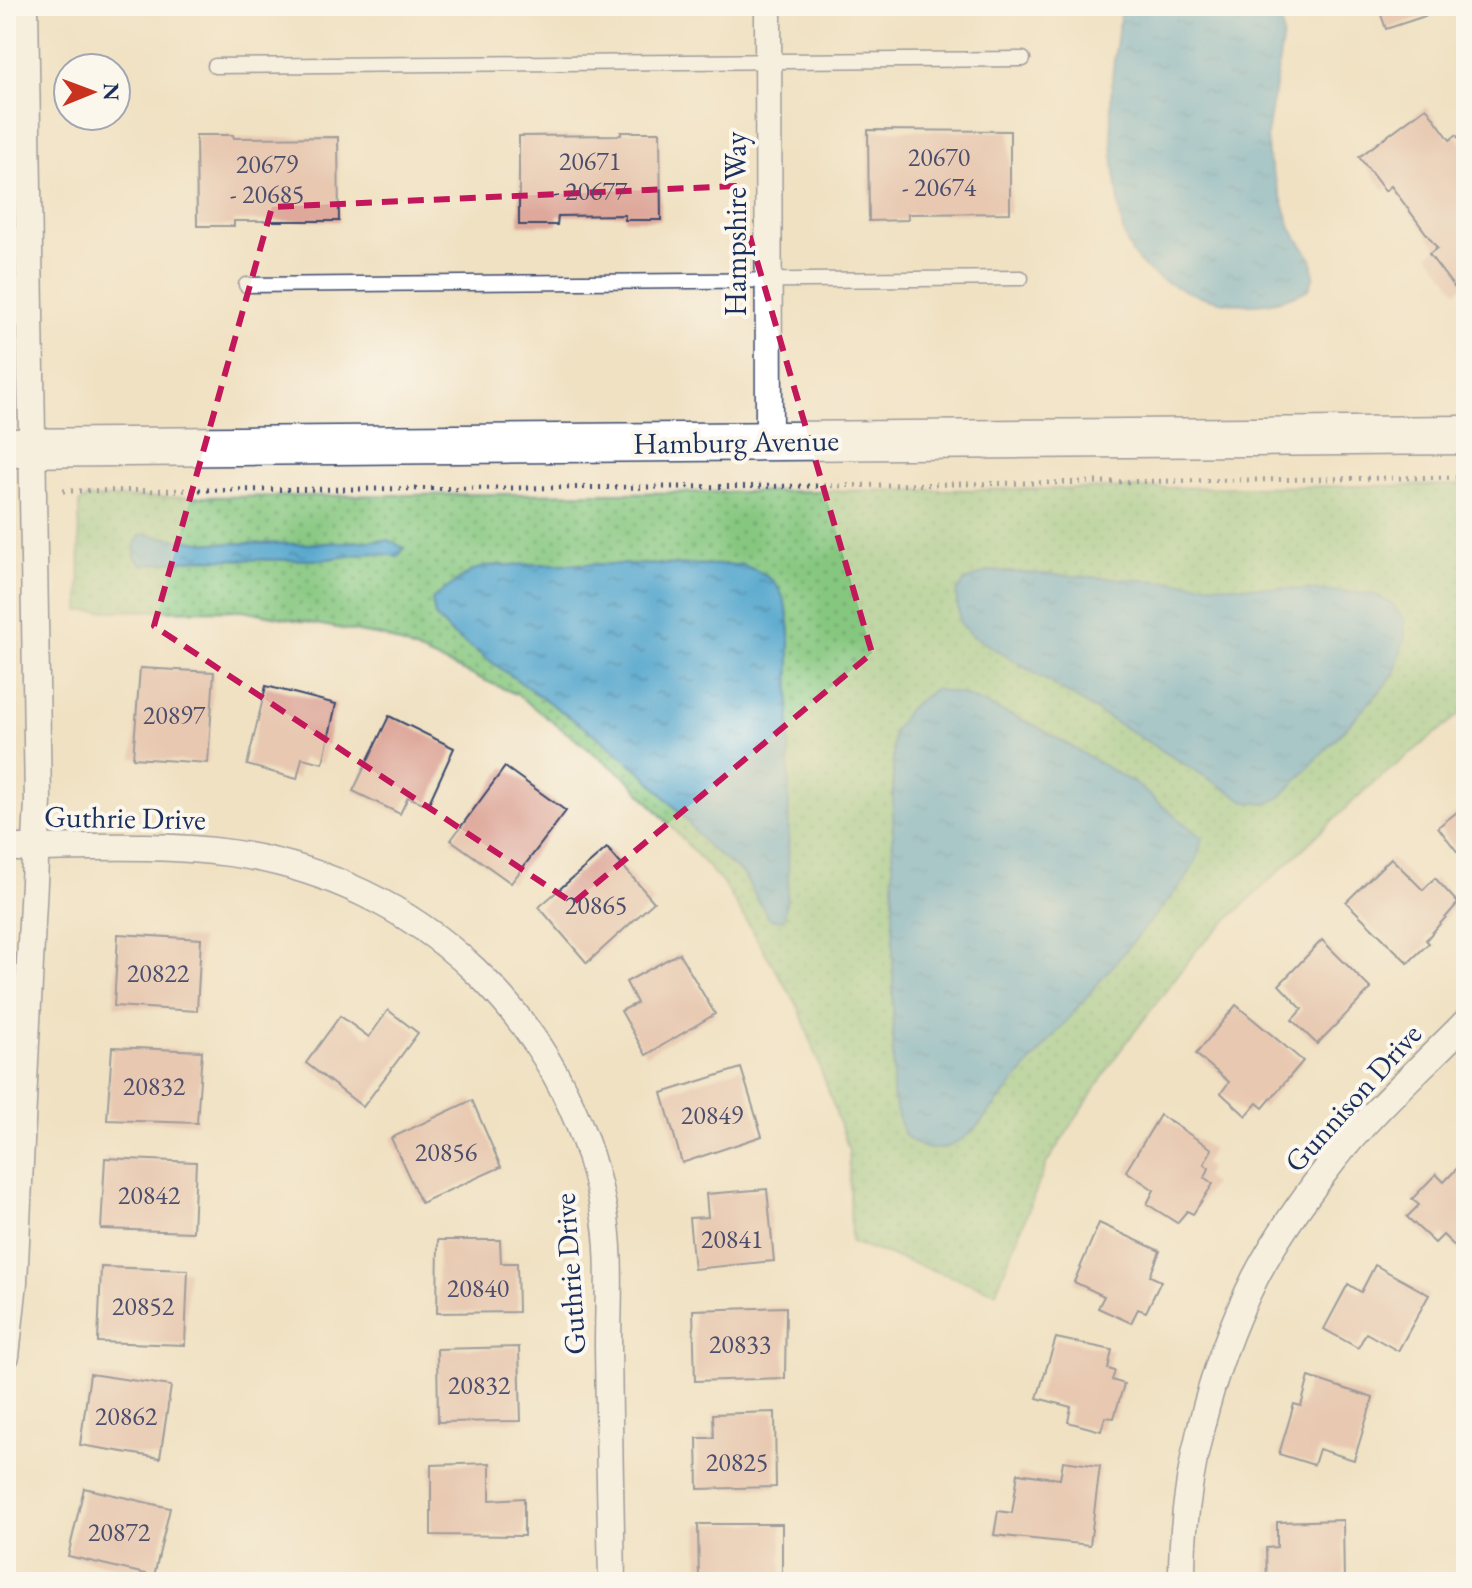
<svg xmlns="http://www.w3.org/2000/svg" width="1472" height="1588" viewBox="0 0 1472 1588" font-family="'EB Garamond',serif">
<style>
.grass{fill:url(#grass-dots);stroke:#507b6f;stroke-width:2;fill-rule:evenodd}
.water{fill:url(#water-ripples);stroke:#366a96;stroke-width:2}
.building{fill:#dea99b}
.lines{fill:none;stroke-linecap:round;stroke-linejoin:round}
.lane-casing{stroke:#3b4a6d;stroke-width:17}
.street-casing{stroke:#3b4a6d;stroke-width:29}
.secondary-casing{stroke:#3b4a6d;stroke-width:41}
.path{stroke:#3b4a6d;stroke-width:5;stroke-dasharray:2 6;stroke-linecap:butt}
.lane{stroke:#fff;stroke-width:14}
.street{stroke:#fff;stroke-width:26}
.secondary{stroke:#fff;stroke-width:38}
.marked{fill:none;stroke:#c2185b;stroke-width:6;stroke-dasharray:16 10;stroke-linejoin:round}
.labels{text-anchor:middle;stroke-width:8;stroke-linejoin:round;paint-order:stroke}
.number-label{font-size:26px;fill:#4c4e6d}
.street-label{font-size:30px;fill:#1b2f5e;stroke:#fbf7ec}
</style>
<defs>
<pattern id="grass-dots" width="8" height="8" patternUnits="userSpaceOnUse" patternTransform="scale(2)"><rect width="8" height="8" fill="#86c780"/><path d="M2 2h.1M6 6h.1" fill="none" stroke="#6da26c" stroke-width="1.8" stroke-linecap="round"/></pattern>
<pattern id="water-ripples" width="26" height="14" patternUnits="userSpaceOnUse" patternTransform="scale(2)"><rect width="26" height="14" fill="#52a6cd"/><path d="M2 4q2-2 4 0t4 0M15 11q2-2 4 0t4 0" fill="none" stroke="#4388aa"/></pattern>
</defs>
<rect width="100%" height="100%" fill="#fbf7ec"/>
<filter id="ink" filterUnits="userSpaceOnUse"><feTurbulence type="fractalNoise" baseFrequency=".0125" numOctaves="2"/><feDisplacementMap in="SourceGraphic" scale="16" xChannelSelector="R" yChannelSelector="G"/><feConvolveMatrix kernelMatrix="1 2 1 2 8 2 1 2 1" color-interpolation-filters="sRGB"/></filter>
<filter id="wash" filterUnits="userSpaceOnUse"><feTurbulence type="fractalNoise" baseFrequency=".006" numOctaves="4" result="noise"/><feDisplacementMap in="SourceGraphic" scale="32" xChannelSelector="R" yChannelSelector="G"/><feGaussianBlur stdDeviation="1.8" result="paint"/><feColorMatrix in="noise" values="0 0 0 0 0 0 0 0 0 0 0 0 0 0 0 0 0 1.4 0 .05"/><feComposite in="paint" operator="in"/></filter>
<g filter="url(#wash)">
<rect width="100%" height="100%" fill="#f0e1c3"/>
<!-- grass -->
<path class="grass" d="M1466,485V709L1365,790L1199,947L1117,1055L1047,1163L996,1292L851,1242L849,1150L799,1008L725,886L629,780L516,694L385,637L242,610L80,611L79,503L87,498ZM141,534L208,543L307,544L360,541L404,549L398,556L372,553L320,560L198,559L142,565L135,557V544ZM541,564L741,565C778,576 787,598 790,634L788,885L784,919L760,904L743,874L706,845L682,815L644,774L598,737L452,634L435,616L432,599L485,566ZM989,571L1373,594L1392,604L1395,672L1379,692L1281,797L1247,801L1222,785ZM961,694L1034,725L1137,785L1186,879L975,1129L904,1135L893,1095Z"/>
<!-- water -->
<g class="water">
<path d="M1121,6H1280L1283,36L1267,136L1268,157L1292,230L1312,259L1314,276L1309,289C1273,307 1242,308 1203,297C1177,289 1148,277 1132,253C1121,235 1120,214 1118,194C1112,156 1109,118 1112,79C1114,54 1119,30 1121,6Z"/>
<path d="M141,534L208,543L307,544L389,540L404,548L398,556L372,553L320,560L198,559L142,565L135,557V544Z"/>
<path d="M541,564L742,565C781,577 787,596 790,634L788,885L784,919L773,920L768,917L743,874L706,845L682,815L644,774L598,737L452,634L435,616L432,599L472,571L485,566Z"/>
<path d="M989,571L1373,594L1392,604L1404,620L1405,636L1395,672L1379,692L1281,797L1267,804L1247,802L973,636L960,624L956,593L965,581Z"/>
<path d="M934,689L961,694L1034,725L1137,785L1202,838L1198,856L1186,879L975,1129C957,1144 941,1156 918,1145C912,1142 907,1138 904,1133C898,1122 896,1107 893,1095V733L908,709Z"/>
</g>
<g id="blocks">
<!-- building -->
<g class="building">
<path d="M1378,6H1452V7L1386,29Z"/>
<path d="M1426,107L1450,140L1456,135L1466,148V284L1457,291L1429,254L1437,248L1391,186L1385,191L1359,157Z"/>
<path d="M868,130L1010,131V213L908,214V220L869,221Z"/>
<path d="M621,132H660L661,220H625V215L558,216L557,225H519V136L621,135Z"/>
<path d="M196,135H233L234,138L338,137L339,221H234V226H197Z"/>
<path d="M140,668L214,672L208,763L133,758Z"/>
<path d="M266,686L336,704L323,763L302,758L297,779L247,765Z"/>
<path d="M389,716L454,748L428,805L408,797L400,814L353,791Z"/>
<path d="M505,767L566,811L511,883L451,840Z"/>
<path d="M1466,805V863L1438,827Z"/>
<path d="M607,848L654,902L587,963L539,907Z"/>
<path d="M1391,858L1423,890L1435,878L1458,903L1426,940L1429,943L1408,963L1346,902Z"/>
<path d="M118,934L201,939L197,1011L114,1006Z"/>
<path d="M1322,940L1371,989L1317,1044L1292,1020L1302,1009L1279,985Z"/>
<path d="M679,953L715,1014L646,1055L621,1011L637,1003L626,982Z"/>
<path d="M1236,1005L1303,1061L1263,1108L1257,1103L1246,1116L1221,1093L1229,1082L1196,1054Z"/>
<path d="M388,1010L418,1033L363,1107L306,1063L340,1016L369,1037Z"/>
<path d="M112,1047L202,1051L197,1123L107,1120Z"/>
<path d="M741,1068L762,1136L682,1163L662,1093Z"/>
<path d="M472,1100L501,1167L421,1203L391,1138Z"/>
<path d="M1160,1115L1212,1149L1204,1164L1209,1168L1205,1178L1213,1184L1193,1214L1187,1211L1177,1223L1147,1204L1154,1190L1126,1171Z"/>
<path d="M105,1158L196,1162L193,1232L101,1229Z"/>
<path d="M1466,1159V1257L1443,1235L1435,1243L1407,1217L1419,1205L1412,1199L1436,1174L1444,1182Z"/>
<path d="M767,1189L774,1261L694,1269L689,1218L708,1217L706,1194Z"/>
<path d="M1099,1223L1160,1251L1150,1276L1161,1281L1146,1312L1138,1309L1131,1323L1098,1308L1104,1296L1074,1282Z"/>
<path d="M438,1240H500L501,1263H517L518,1312L437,1313Z"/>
<path d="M1375,1265L1429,1295L1398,1351L1366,1333L1358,1348L1324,1329L1348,1284L1361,1292Z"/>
<path d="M101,1267L188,1270L185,1345L98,1342Z"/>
<path d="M786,1307L785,1378L695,1381L693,1310Z"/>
<path d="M1056,1338L1112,1350L1108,1369L1115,1371L1112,1380L1124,1384L1114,1418L1105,1417L1101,1431L1068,1422L1071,1407L1037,1398Z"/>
<path d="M519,1347L521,1421L438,1422L437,1349Z"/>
<path d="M90,1374L171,1386L160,1458L80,1445Z"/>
<path d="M1309,1377L1373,1398L1354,1460L1319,1449L1314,1465L1279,1454L1294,1404L1301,1406Z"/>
<path d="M775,1412L776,1487L698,1489L697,1438H714L713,1414Z"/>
<path d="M1063,1461L1100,1466L1090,1545L994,1535L998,1511L1012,1513L1018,1473L1060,1479Z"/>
<path d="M490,1463V1500L524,1498V1536L431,1535V1465Z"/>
<path d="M84,1488L170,1508L154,1576L68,1556Z"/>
<path d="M1343,1520L1344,1582H1267L1266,1548L1277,1547V1522Z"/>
<path d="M698,1524H782V1582H699Z"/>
</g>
</g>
</g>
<g filter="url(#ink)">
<use href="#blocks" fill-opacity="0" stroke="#3b4a6d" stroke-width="2"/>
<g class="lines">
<defs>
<g id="lane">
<path d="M215,66L1023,59"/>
<path d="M246,285L1021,278"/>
</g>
<g id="street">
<path d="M768,6L769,442"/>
<path d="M6,848C80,848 156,843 230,853C420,880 567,1019 603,1207C612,1252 608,1301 608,1346C609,1425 610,1503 612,1582"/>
<path d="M6,1356L14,1282L38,802L25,6"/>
<path d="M1182,1582C1181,1481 1210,1368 1255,1278C1276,1237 1304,1198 1332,1162C1372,1111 1421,1068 1466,1022"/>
</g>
<path id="secondary" d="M6,448L1466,435"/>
</defs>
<!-- lane casing -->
<use href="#lane" class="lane-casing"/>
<!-- street casing -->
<use href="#street" class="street-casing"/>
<!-- secondary casing -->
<use href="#secondary" class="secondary-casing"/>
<!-- path -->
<path class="path" d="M63,491L814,486L1466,477"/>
<!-- lane -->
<use href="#lane" class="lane"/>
<!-- street -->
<use href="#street" class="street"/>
<!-- secondary -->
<use href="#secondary" class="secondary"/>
</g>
</g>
<!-- marked area -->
<path d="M0 0H1472V1588H0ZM735,186L872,653L573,903L154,626L272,207Z" fill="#f0e1c3" fill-opacity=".55" fill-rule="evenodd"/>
<path class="marked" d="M735,186L872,653L573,903L154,626L272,207Z"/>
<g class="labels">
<!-- number labels -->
<g class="number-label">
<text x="939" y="166">20670<tspan x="939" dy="30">- 20674</tspan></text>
<text x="590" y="170">20671<tspan x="590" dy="30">- 20677</tspan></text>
<text x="267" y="173">20679<tspan x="267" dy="30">- 20685</tspan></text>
<text x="174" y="724">20897</text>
<text x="596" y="914">20865</text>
<text x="158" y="982">20822</text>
<text x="154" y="1095">20832</text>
<text x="712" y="1124">20849</text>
<text x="446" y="1161">20856</text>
<text x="149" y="1204">20842</text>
<text x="732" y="1248">20841</text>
<text x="478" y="1297">20840</text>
<text x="143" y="1315">20852</text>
<text x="740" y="1353">20833</text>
<text x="479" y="1394">20832</text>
<text x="126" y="1425">20862</text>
<text x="737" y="1471">20825</text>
<text x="119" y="1541">20872</text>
</g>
<!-- street labels -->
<g class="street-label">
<text transform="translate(736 224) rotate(-90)" y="10">Hampshire Way</text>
<text transform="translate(736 442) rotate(-1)" y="10">Hamburg Avenue</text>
<text transform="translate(125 818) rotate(1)" y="10">Guthrie Drive</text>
<text transform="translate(1353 1098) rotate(-48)" y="10">Gunnison Drive</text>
<text transform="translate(570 1274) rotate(-94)" y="10">Guthrie Drive</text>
</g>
</g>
<!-- margin -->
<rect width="1472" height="1588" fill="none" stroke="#fbf7ec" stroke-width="32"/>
<!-- north arrow -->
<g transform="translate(92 92) rotate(89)"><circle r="38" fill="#fbf7ec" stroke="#a1a7b3" stroke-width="2"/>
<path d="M0-6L14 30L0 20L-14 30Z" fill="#c8321e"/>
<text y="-12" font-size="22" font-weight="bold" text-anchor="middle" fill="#1b2f5e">N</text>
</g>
</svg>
